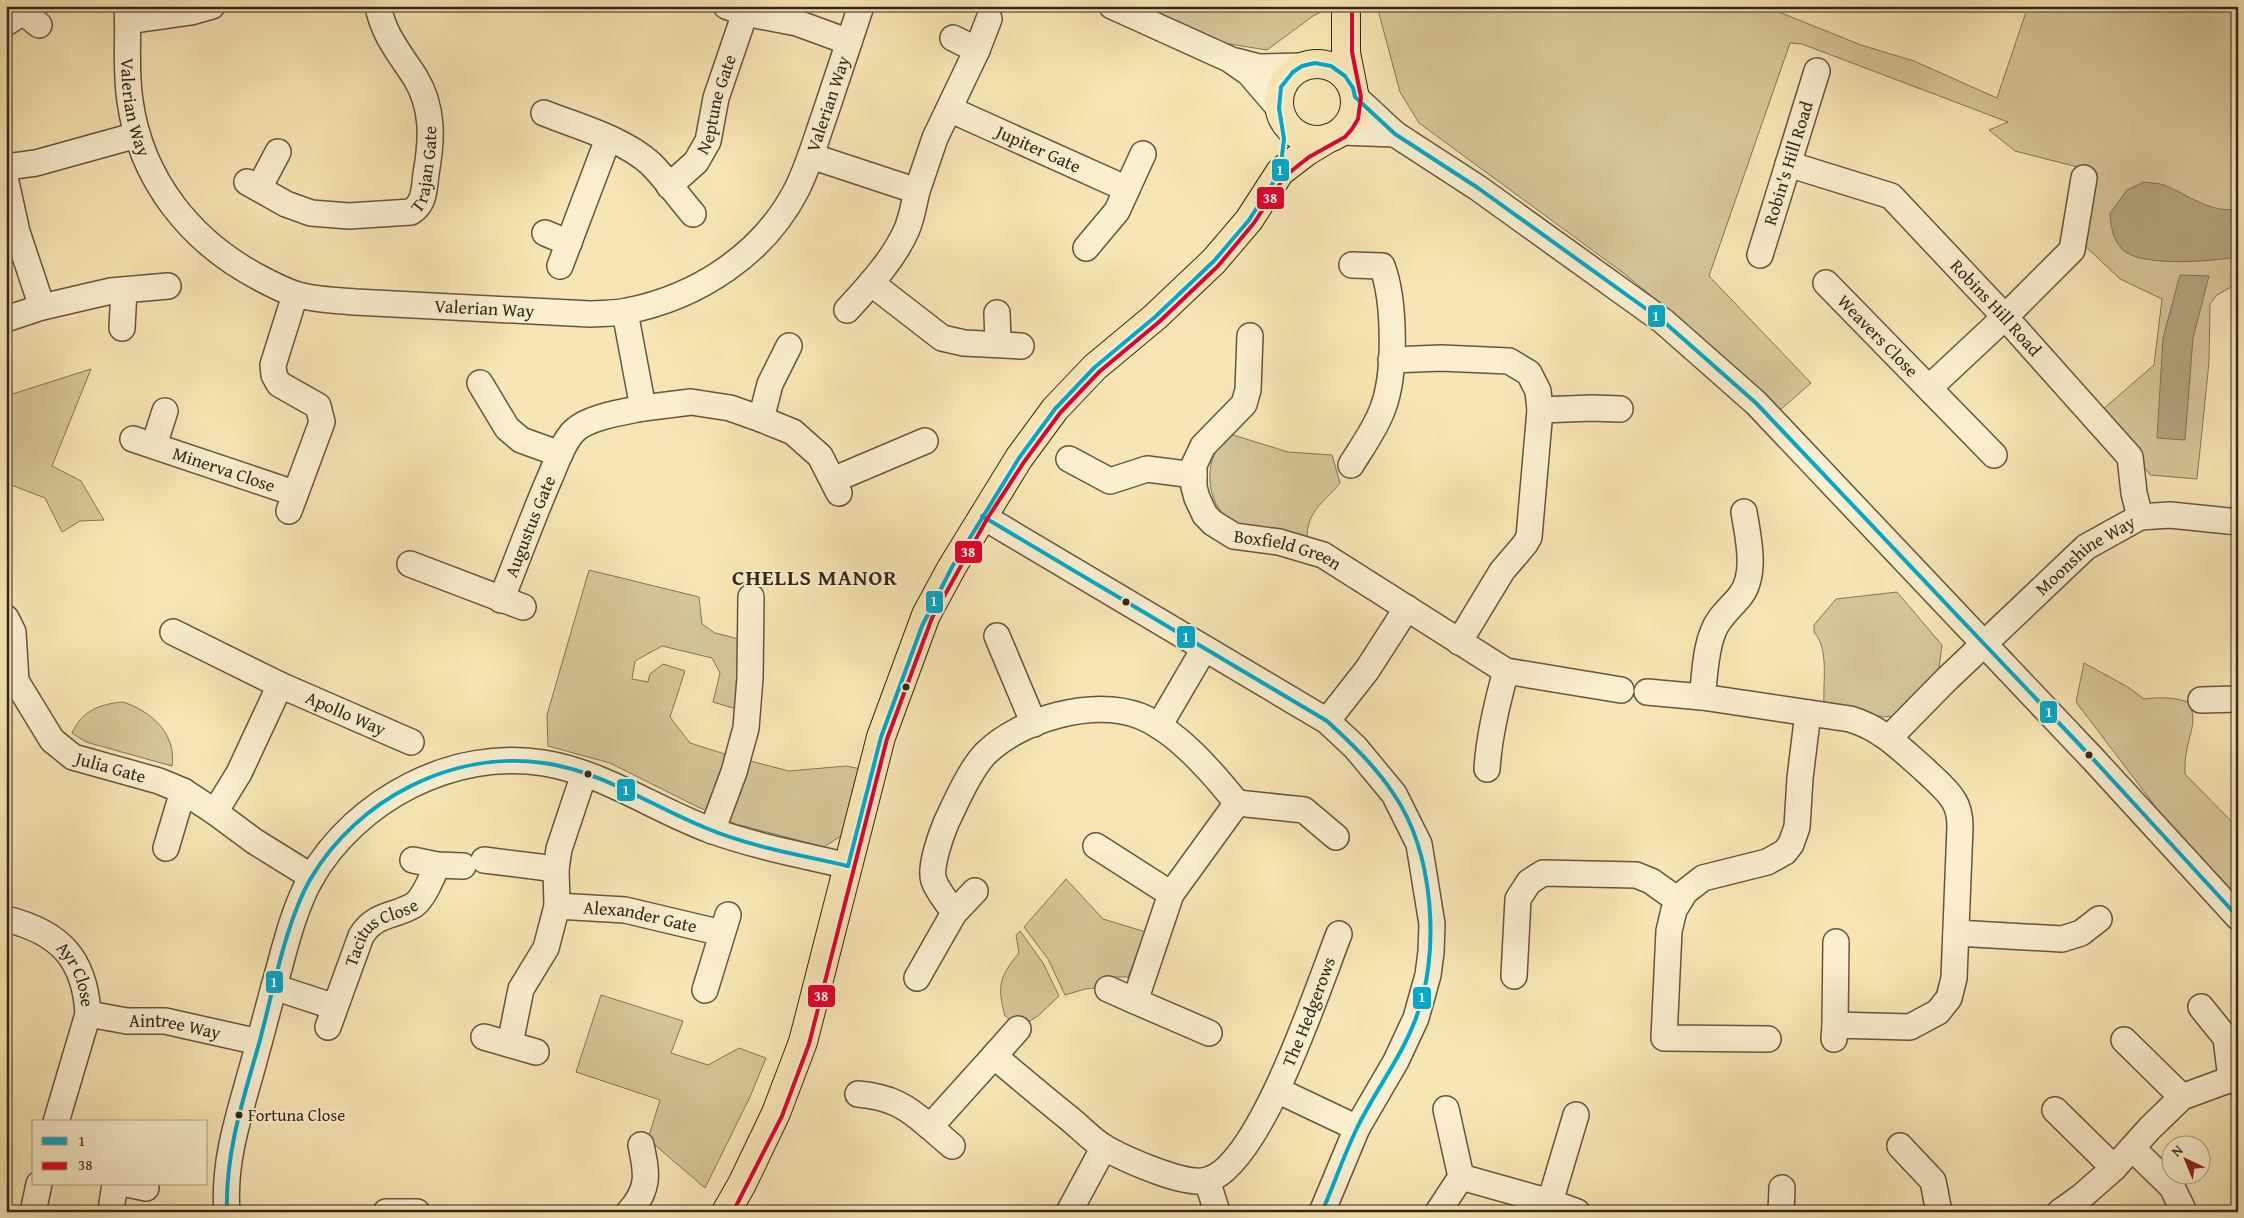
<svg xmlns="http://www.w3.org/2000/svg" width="2244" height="1218" viewBox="0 0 2244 1218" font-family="'Gentium Book Plus',serif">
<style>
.green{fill:#d6c699;stroke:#84765a}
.water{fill:#b4a57f;stroke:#807357}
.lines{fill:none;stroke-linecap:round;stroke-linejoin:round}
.minor-casing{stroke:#635740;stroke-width:28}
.major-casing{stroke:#32271a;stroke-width:30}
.minor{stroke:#faefce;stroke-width:25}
.major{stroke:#f7e6b3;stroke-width:28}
.bus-1-casing{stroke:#faefce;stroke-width:8}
.bus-2-casing{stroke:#faefce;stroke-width:8}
.bus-1{stroke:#00a9ce;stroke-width:4}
.bus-2{stroke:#e4002b;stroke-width:4}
.bus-dot{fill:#32271a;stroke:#faefce;stroke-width:2}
.labels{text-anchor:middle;stroke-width:4;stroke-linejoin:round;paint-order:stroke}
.bus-label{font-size:17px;fill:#32271a;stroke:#faefce;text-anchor:start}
.street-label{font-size:18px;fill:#32271a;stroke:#faefce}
.district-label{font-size:22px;font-weight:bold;letter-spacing:1px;fill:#32271a;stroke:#faefce}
.line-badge{stroke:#faefce;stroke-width:2}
.badge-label{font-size:14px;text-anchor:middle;font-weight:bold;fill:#fff}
</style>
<rect width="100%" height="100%" fill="#f7e6b3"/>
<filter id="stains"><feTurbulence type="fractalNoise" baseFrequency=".004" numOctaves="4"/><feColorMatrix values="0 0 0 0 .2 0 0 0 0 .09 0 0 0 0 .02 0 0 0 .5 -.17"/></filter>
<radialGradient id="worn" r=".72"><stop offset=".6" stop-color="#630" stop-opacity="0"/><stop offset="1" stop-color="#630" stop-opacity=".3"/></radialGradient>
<!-- green -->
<g class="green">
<path d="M1133,6H1328L1327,9L1313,16L1267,50L1223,43Z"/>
<path d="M1377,6H1764L1861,45L1914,61L1997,98L2028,6H2238V283L2217,295L2210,304L2209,362L2197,479L2150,475L2102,410L2154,365L2162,299L2120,279L2082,243L2097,172L2015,151L1989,130L2008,122L1802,44L1790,43L1709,276L1811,383L1779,411L1680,319L1622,272L1419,123L1400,92Z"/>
<path d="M91,369L52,466L81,481L104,520L80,521L62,532L45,498L6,483V396Z"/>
<path d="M1230,434L1288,452L1332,455L1340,483C1323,504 1307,510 1307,539C1288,535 1255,532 1238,525C1212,514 1204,479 1214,455C1218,447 1224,440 1230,434Z"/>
<path d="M589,570L699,597L702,624L715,633L739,639L743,711L713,702L720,673L712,658L662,646L635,661L632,679L648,682L650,674L663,664L685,671L670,717L690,743L731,756L789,771L846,766L861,769L844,834L824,847L736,824L698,807L610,763L548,746L547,715Z"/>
<path d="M1897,592L1942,645L1939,668L1894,716L1883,717L1824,702C1823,681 1829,649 1814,632V625L1836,599Z"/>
<path d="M2084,663L2128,687L2144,699C2160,697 2173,697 2188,702C2198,719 2190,732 2187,749C2185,757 2185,766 2185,774L2238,828V898L2165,819L2076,702Z"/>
<path d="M123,702C151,711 177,734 172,766L86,742L72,733C82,711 99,704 123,702Z"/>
<path d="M1066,879L1103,919L1146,932L1128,977H1111L1106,987L1085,989L1065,995L1048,959L1024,927Z"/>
<path d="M1020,931L1043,963L1059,996L1038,1016L1020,1027L1005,1016C997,986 999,977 1019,953L1016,935Z"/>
<path d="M601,995L683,1021L671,1053L708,1065L739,1048L766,1058L750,1097L705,1188L648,1139L660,1100L576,1072Z"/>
</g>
<!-- water -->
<g class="water">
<path d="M2144,182C2150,183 2158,183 2164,185C2187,194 2211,214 2238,209V257C2213,261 2140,268 2122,249C2112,238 2111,227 2110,213L2127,190Z"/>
<path d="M2180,275L2209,276L2193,338L2185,440L2157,438L2163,338Z"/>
</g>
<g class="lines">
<defs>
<g id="minor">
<path id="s1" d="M127,6C129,38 125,69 130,101C141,180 191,242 260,278C271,284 283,290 295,294C313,300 336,300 355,302L590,314C602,313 615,314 627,311C698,297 764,254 797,189C809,165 816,139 825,114C837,78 849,42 861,6"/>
<path d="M726,6L745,13L797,23L849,42"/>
<path d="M1112,6L1229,59L1249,73L1279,108"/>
<path d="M128,21L191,12L212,6"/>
<path d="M6,23L23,12L39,25"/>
<path d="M953,38L977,50"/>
<path d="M1236,61L1259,67L1302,66"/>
<path d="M1355,97L1395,134L1478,188L1663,321L1756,403L2094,760L2238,917"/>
<path id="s2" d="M949,109L1127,189"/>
<path d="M544,113C579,127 622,138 651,164C666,179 679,198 693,214"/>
<path d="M1341,132L1395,134"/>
<path d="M811,156L917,191L935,138L977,50L989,19"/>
<path id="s3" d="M1788,164L1891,196L2005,317L2130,457L2134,493L2140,517"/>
<path d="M6,167L36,163L137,135"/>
<path d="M6,182L17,232L42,307"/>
<path id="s4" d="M247,182L286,204L311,213L349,216L411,212C425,204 424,188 426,174C432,140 434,108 415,77C400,54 383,34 378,6"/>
<path id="s5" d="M669,186L696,162L708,141L716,98L745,13"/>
<path d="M259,188L278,152"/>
<path d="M545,233L569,243"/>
<path d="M1086,248L1117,211L1143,154"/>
<path id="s6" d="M1760,255L1817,71"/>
<path d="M560,266L608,139"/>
<path d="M871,283L942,338L964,343L1021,346"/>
<path id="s7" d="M1826,283L1994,455"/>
<path d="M847,310C869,286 894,259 907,229C912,217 914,203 917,191"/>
<path d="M625,312L643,408L691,402L730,408L761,419L770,384L789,346"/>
<path d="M997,313L998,343"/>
<path d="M6,319L42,307L111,291L168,286"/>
<path d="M122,328L124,290"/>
<path id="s8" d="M1250,336L1248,390L1244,404L1203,446L1194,465V487L1197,498L1205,515L1213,523L1234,536L1279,542L1323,555L1506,671L1621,690"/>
<path d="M1391,360L1441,358L1509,361L1529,373L1538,391L1540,410L1529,537L1525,544L1502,571L1459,642"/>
<path d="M480,383L507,428L521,440L560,454"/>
<path d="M1929,388L2005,317L2072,250L2084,178"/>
<path d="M1540,410L1592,408L1620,409"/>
<path d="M761,419L793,432L820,456L839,493"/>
<path id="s9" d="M133,439L294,493"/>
<path d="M154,445L165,411"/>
<path d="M1069,459L1110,481L1147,469L1194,475"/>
<path d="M1351,465C1362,447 1376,428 1383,408C1396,374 1395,300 1382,266L1352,265"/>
<path d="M833,480L925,441"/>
<path d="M289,511L322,422L318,406L279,384L274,375L273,365L295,295"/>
<path d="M982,516L1327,721L1355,747L1394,794L1419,844L1432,924L1431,952L1428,975L1416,1018L1396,1061L1357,1128L1322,1212"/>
<path d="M410,564L523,607"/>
<path id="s10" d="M501,600C518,558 533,516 551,475C557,461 563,442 574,431C588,417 624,412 643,408"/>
<path id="s11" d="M6,618L13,632L16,681L52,740L73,757L159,781L183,791L215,812L254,841L312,877"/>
<path id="s12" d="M173,632L280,685L411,742"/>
<path d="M997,636L1034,724"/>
<path d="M1647,692L1702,697L1850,719C1881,728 1901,749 1925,770C1935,780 1947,789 1954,801C1959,809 1960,817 1960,827L1954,978L1949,998L1938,1012L1910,1027L1835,1025L1834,1039"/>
<path d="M1702,697C1705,676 1705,651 1713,632C1718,617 1732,607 1741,595C1757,573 1748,537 1744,512"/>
<path d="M2201,700L2238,699"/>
<path d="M1327,721L1367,670L1407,608"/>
<path d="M1159,726L1204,649"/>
<path id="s13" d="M1889,738L1946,680L2086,547L2140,517L2170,515L2238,522"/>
<path d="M1487,769C1489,735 1497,703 1506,671"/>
<path d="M1237,803L1304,810L1336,837"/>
<path d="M215,812L239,773L280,685"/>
<path d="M712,831L734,772L746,728L750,678L751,597"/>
<path d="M1096,846L1171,894"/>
<path d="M166,848L183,791"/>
<path d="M413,860L437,865L463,866"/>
<path d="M484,860L556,869"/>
<path id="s14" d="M557,906L625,910L722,933"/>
<path d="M954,913L975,891"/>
<path id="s15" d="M6,919C59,932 85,958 88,1014L56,1122"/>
<path d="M1956,933L2062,939L2081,933L2099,919"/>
<path d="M1514,976L1518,899L1529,882L1543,873L1636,875L1651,881L1679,901"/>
<path d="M917,978L954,913C948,903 938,892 934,881C929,868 941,835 946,823C956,802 970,770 985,754C1020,719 1093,698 1140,716C1177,731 1212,772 1237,803L1171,894L1135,1001L1209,1033"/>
<path d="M274,987L335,1007"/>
<path d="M1108,989L1135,1001"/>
<path d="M705,990L728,915"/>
<path d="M2201,1007L2226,1038L2231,1079"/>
<path id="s16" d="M88,1014L127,1021H165L259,1042"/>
<path d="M1835,1025L1836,942"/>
<path id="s17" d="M328,1027L361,936C375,913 394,917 414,905C423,899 433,876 437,865"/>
<path d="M484,1037L536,1052"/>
<path d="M1768,1039L1664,1038L1669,931L1674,910L1685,892L1703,878L1767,862L1785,852L1791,844L1797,827L1800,778L1808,713"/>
<path d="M2124,1040L2182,1097"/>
<path d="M510,1044L521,989L546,948L557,906L556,869L559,849L584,774"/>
<path d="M994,1056L1018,1029"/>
<path d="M1277,1090L1357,1128"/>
<path id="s18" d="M858,1094C891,1097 906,1106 930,1127L994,1056C1019,1077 1044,1098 1070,1119C1081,1128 1092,1140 1105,1148C1125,1159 1186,1187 1208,1180C1261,1163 1318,987 1339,934"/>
<path d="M2055,1110L2114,1168"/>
<path d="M930,1127L952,1146"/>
<path d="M1900,1146L1933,1181L1939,1212"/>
<path d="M2133,1149L2172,1187L2184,1212"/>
<path d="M1461,1177L1550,1202L1577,1212"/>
<path d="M1207,1180L1217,1212"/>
<path d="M127,1184L146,1188"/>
<path d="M1550,1202L1576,1115"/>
<path d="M112,1203L115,1184"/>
<path d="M33,1212L39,1184"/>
<path d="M227,1212C223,1164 238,1118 251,1072C260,1040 268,1008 277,976C286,943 294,909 311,878C356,800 453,748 544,763C604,773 654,809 710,830C754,846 802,855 848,866"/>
<path d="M386,1212H417"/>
<path d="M629,1212C650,1189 647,1173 641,1145"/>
<path d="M1069,1212L1104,1147"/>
<path d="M1438,1212L1461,1177L1446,1109"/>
<path d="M1781,1212L1782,1188"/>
<path d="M2060,1212L2081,1197L2114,1168L2150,1128L2182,1097L2231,1079L2238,1083"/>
</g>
<g id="major">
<path d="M1346,6V53L1353,88"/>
<circle cx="1317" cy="102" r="38"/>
<path d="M726,1212L742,1184L776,1113L803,1042L881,737L926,615L952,567L1019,458L1055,409L1095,367L1155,317L1214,261L1249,220L1280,172L1306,152L1329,138"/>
</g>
</defs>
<!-- minor casing -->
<use href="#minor" class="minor-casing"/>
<!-- major casing -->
<use href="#major" class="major-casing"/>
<!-- minor -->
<use href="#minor" class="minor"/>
<!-- major -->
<use href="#major" class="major"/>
<defs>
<g id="bus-1">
<path d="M982,516L1327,721C1351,743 1375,766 1393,793C1434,852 1441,952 1416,1018C1401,1058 1375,1091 1357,1128C1344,1155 1334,1184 1322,1212"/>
<path d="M848,866L881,737L922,626L952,567L1019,458L1055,409L1095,367L1155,317L1214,261L1249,220L1280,172L1284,139L1279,108L1281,87L1293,72L1302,66L1315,63L1331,66L1345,76L1353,88L1355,97L1395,134L1478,188L1663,321L1756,403L2094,760L2238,917"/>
<path d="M227,1212C225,1152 244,1097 260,1040C273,991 286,921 311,878C358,799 452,750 544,763C602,771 653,807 706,828C751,847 801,855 848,866"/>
</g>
<path id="bus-2" d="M733,1212L782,1116L809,1044L887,739L932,618L987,519L1024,462L1060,413L1099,372L1159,322L1218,266L1254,223L1285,176L1309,157L1345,137L1352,129L1358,119L1361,97L1352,52V6"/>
</defs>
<!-- bus-1 casing -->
<use href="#bus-1" class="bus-1-casing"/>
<!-- bus-2 casing -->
<use href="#bus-2" class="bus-2-casing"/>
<!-- bus-1 -->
<use href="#bus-1" class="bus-1"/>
<!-- bus-2 -->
<use href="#bus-2" class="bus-2"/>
</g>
<!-- markers -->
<g class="bus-dot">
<circle cx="1126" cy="602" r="4.5"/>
<circle cx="906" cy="687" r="4.5"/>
<circle cx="2089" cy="755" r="4.5"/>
<circle cx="588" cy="774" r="4.5"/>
<circle cx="239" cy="1115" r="4.5"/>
</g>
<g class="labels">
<!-- bus labels -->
<g class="bus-label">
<text x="248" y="1121">Fortuna Close</text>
</g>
<!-- street labels -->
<g class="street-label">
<text dy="6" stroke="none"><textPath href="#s1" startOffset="1002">Valerian Way</textPath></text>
<text dy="6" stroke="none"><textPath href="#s5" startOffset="98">Neptune Gate</textPath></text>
<text dy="6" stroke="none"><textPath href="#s1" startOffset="102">Valerian Way</textPath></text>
<text dy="6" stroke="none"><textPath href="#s2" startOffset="98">Jupiter Gate</textPath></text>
<text dy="6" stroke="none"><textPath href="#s6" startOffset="96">Robin's Hill Road</textPath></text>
<text dy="6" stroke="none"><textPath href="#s4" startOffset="219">Trajan Gate</textPath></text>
<text dy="6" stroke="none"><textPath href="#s1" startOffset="552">Valerian Way</textPath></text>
<text dy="6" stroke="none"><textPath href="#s3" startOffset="261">Robins Hill Road</textPath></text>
<text dy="6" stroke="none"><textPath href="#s7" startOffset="74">Weavers Close</textPath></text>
<text dy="6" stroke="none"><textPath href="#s9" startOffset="96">Minerva Close</textPath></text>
<text dy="6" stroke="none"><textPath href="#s10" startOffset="79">Augustus Gate</textPath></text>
<text dy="6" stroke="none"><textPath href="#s8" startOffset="292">Boxfield Green</textPath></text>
<text dy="6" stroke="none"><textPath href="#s13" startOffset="269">Moonshine Way</textPath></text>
<text dy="6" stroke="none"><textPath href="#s12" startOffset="191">Apollo Way</textPath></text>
<text dy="6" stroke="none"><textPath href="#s11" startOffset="200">Julia Gate</textPath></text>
<text dy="6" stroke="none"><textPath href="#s14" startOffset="84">Alexander Gate</textPath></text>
<text dy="6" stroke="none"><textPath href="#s17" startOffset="114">Tacitus Close</textPath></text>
<text dy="6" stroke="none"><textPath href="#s15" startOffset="95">Ayr Close</textPath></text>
<text dy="6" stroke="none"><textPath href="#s18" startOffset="630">The Hedgerows</textPath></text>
<text dy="6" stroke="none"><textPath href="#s16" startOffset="88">Aintree Way</textPath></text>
</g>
<!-- district labels -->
<g class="district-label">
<text x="815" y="585">CHELLS MANOR</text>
</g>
</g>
<g class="line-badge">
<rect x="1271" y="158" width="19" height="24" rx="5" fill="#00a9ce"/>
<rect x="1256" y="186" width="29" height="24" rx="5" fill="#e4002b"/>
<rect x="1647" y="304" width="19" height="24" rx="5" fill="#00a9ce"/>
<rect x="954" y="540" width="29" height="24" rx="5" fill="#e4002b"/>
<rect x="925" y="590" width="19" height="24" rx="5" fill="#00a9ce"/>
<rect x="1176" y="625" width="20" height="24" rx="5" fill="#00a9ce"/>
<rect x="2039" y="700" width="19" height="24" rx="5" fill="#00a9ce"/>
<rect x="616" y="778" width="20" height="24" rx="5" fill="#00a9ce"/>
<rect x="265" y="970" width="19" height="24" rx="5" fill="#00a9ce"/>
<rect x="807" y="984" width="29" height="24" rx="5" fill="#e4002b"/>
<rect x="1412" y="986" width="20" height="24" rx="5" fill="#00a9ce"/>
</g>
<g class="badge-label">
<text x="1280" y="175">1</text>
<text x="1270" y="203">38</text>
<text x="1656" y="321">1</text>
<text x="968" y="557">38</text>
<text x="934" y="606">1</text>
<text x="1186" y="642">1</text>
<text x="2049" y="717">1</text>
<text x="626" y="795">1</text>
<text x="274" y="987">1</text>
<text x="821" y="1001">38</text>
<text x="1422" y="1002">1</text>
</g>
<!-- margin -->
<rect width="2244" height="1218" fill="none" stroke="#f7e6b3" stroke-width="25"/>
<rect x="8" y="8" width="2229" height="1203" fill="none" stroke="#32271a" stroke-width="2.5"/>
<rect x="12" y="12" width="2219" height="1193" fill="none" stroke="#32271a"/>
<!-- legend -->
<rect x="32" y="1120" width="175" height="65" fill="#faefce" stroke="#aa9f86"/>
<rect x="42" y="1137" width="25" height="8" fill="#00a9ce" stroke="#aa9f86"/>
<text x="78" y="1146" font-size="15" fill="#32271a">1</text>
<rect x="42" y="1162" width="25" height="8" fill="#e4002b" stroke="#aa9f86"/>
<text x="78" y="1170" font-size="15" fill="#32271a">38</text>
<!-- north arrow -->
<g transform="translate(2186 1160) rotate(316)"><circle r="24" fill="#faefce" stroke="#aa9f86"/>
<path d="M0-4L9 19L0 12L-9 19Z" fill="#8f2418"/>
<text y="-8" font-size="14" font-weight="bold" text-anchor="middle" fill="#32271a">N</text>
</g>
<rect width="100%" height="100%" filter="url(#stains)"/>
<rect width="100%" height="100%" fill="url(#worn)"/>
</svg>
